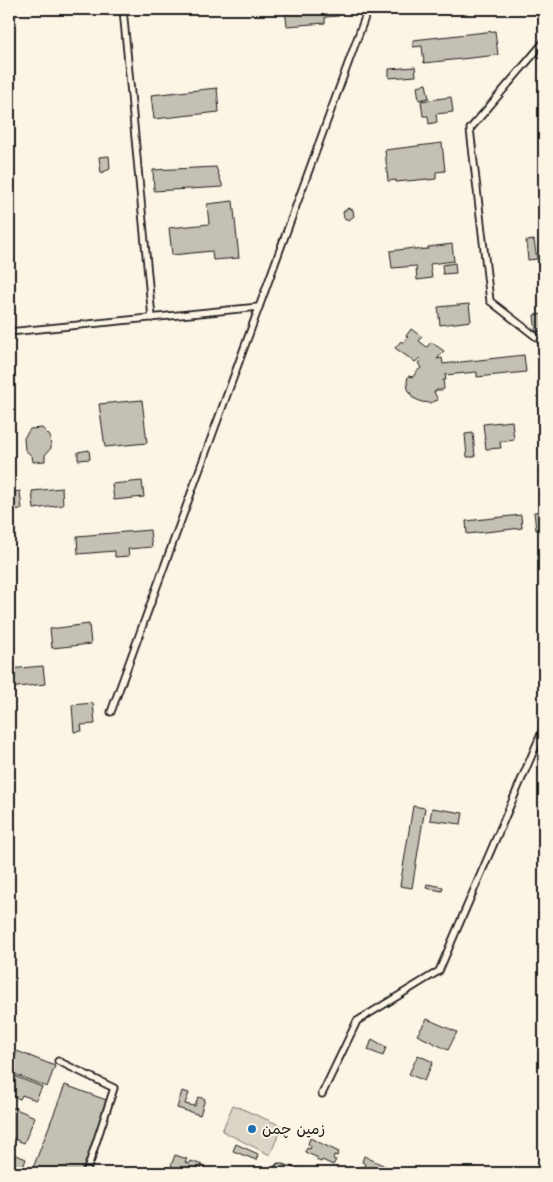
<svg xmlns="http://www.w3.org/2000/svg" width="553" height="1182" viewBox="0 0 553 1182" font-family="Mali,'Playpen Sans Arabic',sans-serif">
<style>
.green{fill:#dbd5c8;stroke:#7c7872}
.building{fill:#c4c0b3;stroke:#1c1c1c}
.lines{fill:none;stroke-linecap:round;stroke-linejoin:round}
.service-casing{stroke:#1c1c1c;stroke-width:9}
.service{stroke:#fcf5e5;stroke-width:5.5}
.poi-dot{fill:#1f6fb2;stroke:#fcf5e5;stroke-width:2}
.labels{text-anchor:middle;stroke-width:4;stroke-linejoin:round;paint-order:stroke}
.poi-label{font-size:15px;fill:#1c1c1c;stroke:#fcf5e5;text-anchor:start}
</style>
<rect width="100%" height="100%" fill="#fcf5e5"/>
<filter id="ink" filterUnits="userSpaceOnUse"><feTurbulence type="fractalNoise" baseFrequency=".02" numOctaves="2"/><feDisplacementMap in="SourceGraphic" scale="10" xChannelSelector="R" yChannelSelector="G"/><feConvolveMatrix kernelMatrix="1 2 1 2 8 2 1 2 1" color-interpolation-filters="sRGB"/></filter>
<g filter="url(#ink)">
<!-- green -->
<path class="green" d="M233,1105L282,1126L270,1155L222,1131Z"/>
<!-- building -->
<g class="building">
<path d="M285,9H343L344,11L339,12V16L325,17V23L287,26Z"/>
<path d="M495,31L498,55L424,63L422,46L413,47V40Z"/>
<path d="M415,67L416,76L389,78V69Z"/>
<path d="M426,84L429,98L419,100L417,86Z"/>
<path d="M217,88L219,112L154,119L151,95Z"/>
<path d="M451,97L453,112L436,114L437,122L429,124L428,116H423L421,101Z"/>
<path d="M442,143L445,171L436,172V179L428,180V179L396,182V180L388,181L385,150Z"/>
<path d="M109,156L110,169L101,173L99,157Z"/>
<path d="M216,167L223,187L154,191L153,170Z"/>
<path d="M233,201L239,258L213,260L212,251L172,255L169,228L209,224L207,204Z"/>
<path d="M348,208L353,210L354,216L349,220L344,218L343,212Z"/>
<path d="M534,240L537,259L528,260L526,241Z"/>
<path d="M452,244L454,261L430,264L432,278L417,280L416,266L392,268L390,251L414,248V250L428,249V247Z"/>
<path d="M455,263L456,273L443,274L442,265Z"/>
<path d="M469,304L471,321L440,325L438,307Z"/>
<path d="M544,314V331L536,332L534,315Z"/>
<path d="M411,329L422,337L419,341L427,347L431,342L444,351L437,359L442,358L443,364L524,355L526,372L477,377V372L445,375L446,380H443L444,388L443,390H437L434,392L438,400L430,403L422,402L413,398L408,389L407,382L408,376L413,377L416,372L421,368L418,363L421,360L420,358L415,362L395,348L401,341L403,343L408,337L406,336Z"/>
<path d="M142,400L147,443L105,447L99,404Z"/>
<path d="M512,421L514,440L500,442L501,448L486,449L483,424Z"/>
<path d="M42,428L50,436L51,448L45,455V461L33,462L32,456L25,450L24,438L30,429Z"/>
<path d="M473,433L475,457H467L465,434Z"/>
<path d="M89,450L90,459L78,460V452Z"/>
<path d="M142,481L144,497L114,500L112,484Z"/>
<path d="M62,488L63,505L34,509L32,491Z"/>
<path d="M20,491L22,509L9,510V493Z"/>
<path d="M544,511V529L536,530L534,512Z"/>
<path d="M521,515L522,528L467,534L466,521Z"/>
<path d="M150,530L152,547L128,549L129,556L115,557V551L78,554L77,536Z"/>
<path d="M89,624L91,644L52,648L50,629Z"/>
<path d="M43,666L45,684L9,688V669Z"/>
<path d="M93,703L95,724L81,725L82,731L74,732L72,705Z"/>
<path d="M413,806L425,808L412,888L400,886Z"/>
<path d="M432,808L463,813L461,824L430,820Z"/>
<path d="M427,884L443,887L442,891L426,888Z"/>
<path d="M427,1019L457,1032L448,1050L417,1035Z"/>
<path d="M372,1039L386,1047L383,1056L368,1050Z"/>
<path d="M17,1051L55,1066L47,1087L9,1072Z"/>
<path d="M418,1055L433,1062L424,1081L409,1074Z"/>
<path d="M9,1074L42,1087L36,1100L22,1095L20,1099L9,1095Z"/>
<path d="M65,1085L109,1101L90,1150L98,1153L94,1163L88,1161L83,1173H31Z"/>
<path d="M182,1091L189,1093L185,1104L195,1106L198,1097L205,1099L200,1115L177,1108Z"/>
<path d="M9,1106L35,1117L24,1143L9,1137Z"/>
<path d="M310,1138L339,1152L337,1156L334,1155L333,1159L336,1160L333,1165L322,1160L321,1162L316,1160L318,1158L305,1152L307,1148L310,1149L311,1146L308,1144Z"/>
<path d="M236,1144L258,1154L256,1160L233,1151Z"/>
<path d="M9,1152L26,1159L21,1173H9Z"/>
<path d="M175,1155L187,1159L185,1162L189,1164L191,1161L202,1165L200,1173H172L174,1167L171,1166Z"/>
<path d="M364,1156L393,1170L392,1173H366L359,1170L361,1166L364,1167L365,1164L362,1162Z"/>
</g>
<g class="lines">
<defs>
<g id="service">
<path d="M123,9L152,318"/>
<path d="M544,42L470,129L490,301L544,343"/>
<path d="M9,332L259,307"/>
<path d="M111,712L368,9"/>
<path d="M58,1061L114,1088L86,1173"/>
<path d="M322,1094L357,1021L439,971L544,727"/>
<path d="M276,1173L279,1167L299,1173"/>
</g>
</defs>
<!-- service casing -->
<use href="#service" class="service-casing"/>
<!-- service -->
<use href="#service" class="service"/>
</g>
</g>
<!-- markers -->
<circle class="poi-dot" cx="252" cy="1129" r="5"/>
<g class="labels">
<!-- poi labels -->
<g class="poi-label">
<text x="262" y="1134">زمین چمن</text>
</g>
</g>
<!-- margin -->
<rect width="553" height="1182" fill="none" stroke="#fcf5e5" stroke-width="30"/>
<rect x="15" y="15" width="523" height="1152" fill="none" stroke="#1c1c1c" stroke-width="2" filter="url(#ink)"/>
</svg>
